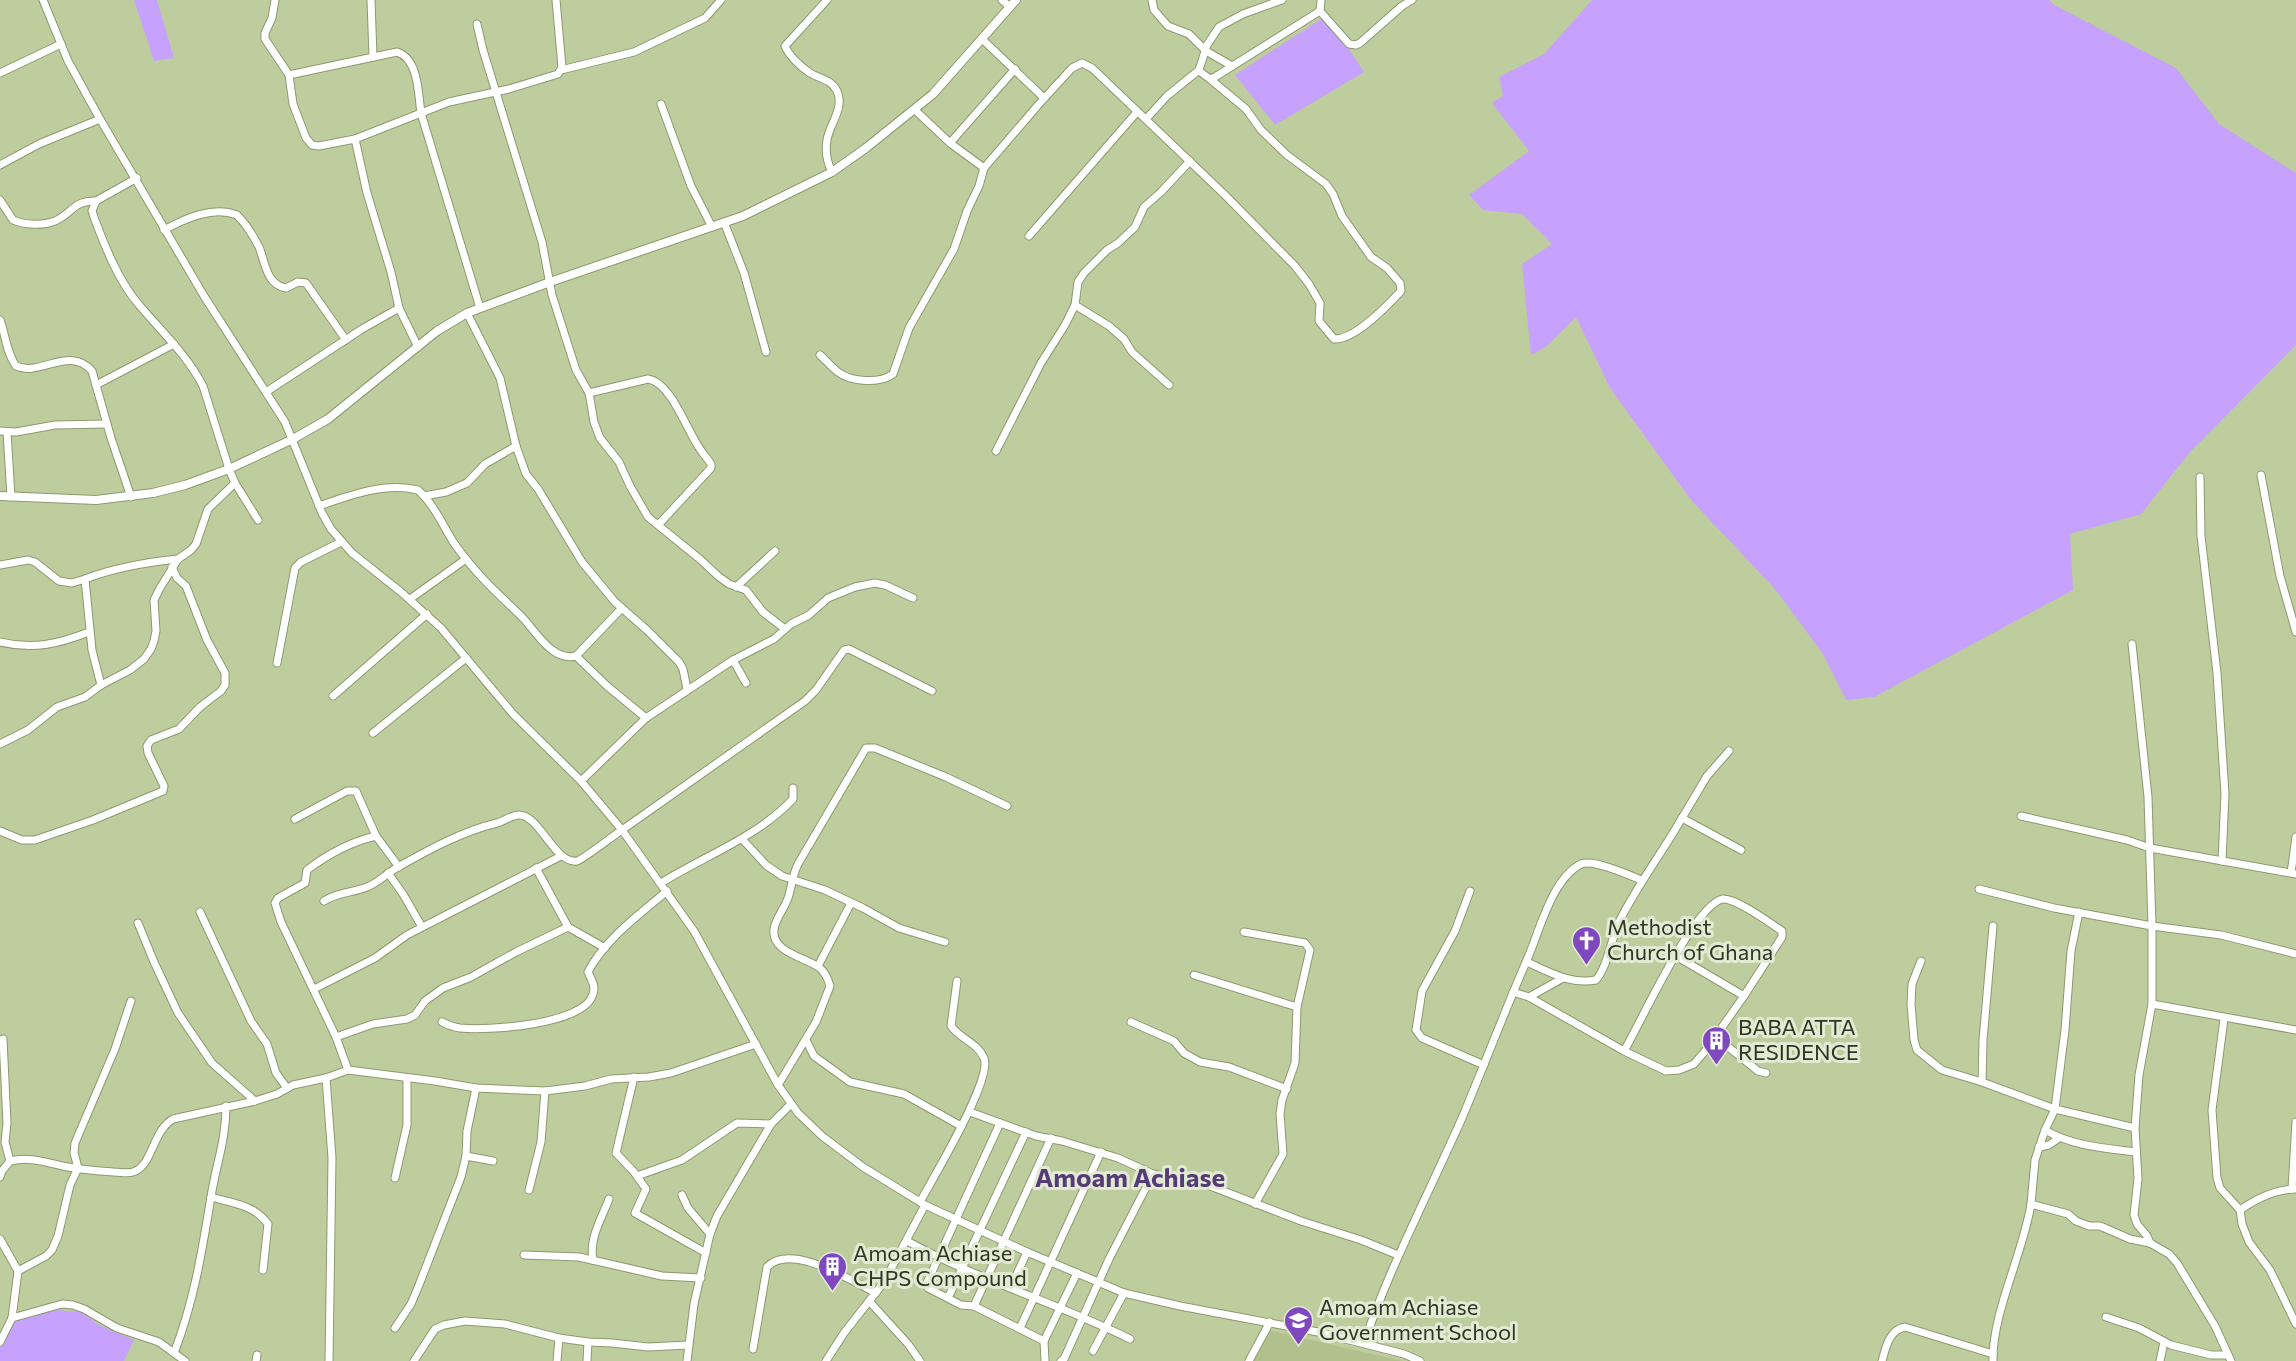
<svg xmlns="http://www.w3.org/2000/svg" width="2296" height="1361" viewBox="0 0 2296 1361" font-family="Commissioner,sans-serif">
<style>
.built{fill:#b1c18d}
.green{fill:#c7a1fe}
.lines{fill:none;stroke-linecap:round;stroke-linejoin:round}
.minor-casing{stroke:#8c9a6e;stroke-width:9}
.tertiary-casing{stroke:#8c9a6e;stroke-width:10}
.minor{stroke:#fff;stroke-width:7}
.tertiary{stroke:#fff;stroke-width:8}
.labels{text-anchor:middle;stroke-width:6;stroke-linejoin:round;paint-order:stroke}
.poi-label{font-size:22px;fill:#303623;stroke:#e2ead3;text-anchor:start}
.quarter-label{font-size:26px;font-weight:bold;fill:#553c77;stroke:#e2ead3}
</style>
<rect width="100%" height="100%" fill="#becd9e"/>
<!-- built -->
<path class="built" d="M1268,1330L1403,1361H1252Z"/>
<!-- green -->
<g class="green">
<path d="M134,0H157L174,58L154,61Z"/>
<path d="M1592,0H2049L2054,5L2176,68L2219,124L2296,173V345L2190,452L2141,514L2070,534L2073,590L1874,697L1846,700L1823,654L1775,589L1691,500L1610,388L1576,317L1547,346L1531,355L1522,264L1552,244L1522,214L1483,210L1469,195L1529,151L1492,103L1503,96L1499,77L1544,54Z"/>
<path d="M1327,15L1364,72L1275,125L1235,75Z"/>
<path d="M56,1310L82,1312L99,1325L134,1340L124,1361H0V1346L17,1317Z"/>
</g>
<g class="lines">
<defs>
<g id="minor">
<path d="M43,0L68,61L100,119L204,296L285,422L322,513L331,529L352,553L401,592L441,628L513,714L581,781L622,830L694,931L778,1085L798,1113L822,1136L863,1167L925,1205L1027,1252L1124,1293L1180,1306L1318,1332L1404,1354L1420,1361"/>
<path d="M275,0L272,18L265,33V39L289,75L293,104L306,138L312,145L319,146L355,139L449,102L509,89L558,74L562,67L556,0"/>
<path d="M371,0L373,57"/>
<path d="M827,0L785,46C789,56 801,67 810,73C820,79 831,79 837,91C845,108 829,125 827,140C825,151 827,162 832,172"/>
<path d="M1002,0L1010,7"/>
<path d="M1152,0L1154,10L1168,26L1189,34L1206,51L1232,66"/>
<path d="M1321,0L1320,11L1349,44L1356,45L1360,43L1402,6L1412,0"/>
<path d="M477,24L483,50L542,242L552,295L576,370L589,393L594,422L600,438L619,462L630,486L648,517L701,560L718,576L729,584L746,590L763,612L785,629"/>
<path d="M982,39L1044,98"/>
<path d="M561,70L634,52L705,18L721,0"/>
<path d="M1199,71L1210,79L1215,77L1320,11"/>
<path d="M0,73L61,44"/>
<path d="M289,75L397,52C419,59 418,94 421,113L480,308"/>
<path d="M661,104L691,186L712,227"/>
<path d="M915,110L950,143L984,168"/>
<path d="M1146,119L1167,96L1199,70L1207,45L1219,27L1243,14L1282,0"/>
<path d="M355,139L367,193L391,272L399,308L418,347"/>
<path d="M950,143L1015,69"/>
<path d="M0,165L39,144L100,119"/>
<path d="M0,200L13,220C24,225 43,226 55,221C73,213 72,201 96,201"/>
<path d="M724,222L744,273L766,352"/>
<path d="M164,230C186,218 213,206 237,215C246,224 253,235 259,247C265,261 266,285 286,288L298,282L306,283L346,340"/>
<path d="M1029,236L1137,112"/>
<path d="M1075,305L1109,326L1124,339L1132,352L1169,385"/>
<path d="M467,313L500,378L516,446L526,474L538,489L582,562L615,602L648,631L679,662L683,669L687,689"/>
<path d="M0,320C6,336 6,352 16,366C40,377 69,345 92,371L111,438L131,497"/>
<path d="M820,355C826,360 831,367 838,372C851,382 880,384 893,374L909,328L954,249L967,211L979,186L984,168L1039,104L1072,68L1082,63L1092,68L1225,195L1295,266L1309,284L1320,303L1319,321L1334,339C1355,340 1387,306 1401,291L1400,283L1387,268L1371,257L1342,216L1333,194L1326,184L1287,155L1261,130L1246,109L1210,79"/>
<path d="M96,385L174,344"/>
<path d="M266,392L362,329L399,308"/>
<path d="M589,393L648,379C671,382 687,431 700,449C703,454 708,459 711,464V468L659,524"/>
<path d="M0,431L16,432L55,425L107,424"/>
<path d="M7,432L11,497"/>
<path d="M996,451L1041,363L1065,325L1075,305L1078,282L1084,273L1107,250L1118,243L1135,227L1144,207L1161,192L1190,161"/>
<path d="M2261,475L2280,576L2296,632"/>
<path d="M2200,477L2201,536L2217,673L2225,794L2222,861"/>
<path d="M235,483L258,520"/>
<path d="M424,496L446,492L467,483L485,464L516,446"/>
<path d="M319,506C350,495 385,482 418,490C434,504 443,526 454,543C473,571 496,592 520,615C535,629 551,662 576,656L622,608"/>
<path d="M0,565L28,560L35,562L59,581L72,583L85,579"/>
<path d="M736,587L775,551"/>
<path d="M410,599L466,559"/>
<path d="M0,642C33,650 58,644 89,632"/>
<path d="M2132,644L2148,797L2152,926L2221,935L2296,954"/>
<path d="M576,656L607,686L646,718"/>
<path d="M277,663L295,568L301,562L341,542"/>
<path d="M746,683L733,660L774,639L791,624L809,615L828,598L855,587L875,583L885,585L913,598"/>
<path d="M101,685L92,650L85,579C114,568 148,562 178,559"/>
<path d="M333,696L427,614"/>
<path d="M373,733L466,658"/>
<path d="M0,744L28,730L57,707L85,697L101,685L130,670L144,659L151,649L154,641L156,631L154,600L160,588L178,559L191,550L196,544L208,509L235,483L229,469L203,386C187,355 162,332 140,306C119,282 106,249 95,220L92,211L96,201L137,178"/>
<path d="M581,781L646,718L733,660"/>
<path d="M2021,816L2127,840L2150,848L2296,874"/>
<path d="M1682,818L1707,776L1729,751"/>
<path d="M295,819L347,791H356L376,836"/>
<path d="M0,831L22,840H35L93,820L163,791L164,786L148,753L147,746L151,740L179,729L200,707L221,691L225,685V673L207,640L186,586L177,578L172,567"/>
<path d="M743,840L766,865L782,876L825,890L863,908L899,928L945,942"/>
<path d="M536,868L568,927L605,948"/>
<path d="M388,873L403,894L422,927"/>
<path d="M2291,873L2296,837"/>
<path d="M661,883C706,855 756,838 793,799V788"/>
<path d="M1979,889L2054,908L2152,926V1004L2139,1075L2135,1128L2138,1179L2134,1215L2137,1224L2147,1236L2150,1243L2169,1254L2177,1263L2215,1326L2231,1361"/>
<path d="M1470,891L1455,931L1422,991L1416,1030L1422,1038L1484,1065"/>
<path d="M324,901C338,892 352,893 367,887C378,883 387,873 398,867C428,850 463,831 497,823C505,821 511,815 519,815C540,815 554,864 577,861C582,860 614,835 622,830L805,701L816,690L844,650L849,649L932,691"/>
<path d="M200,912L251,1021L267,1044L276,1073L287,1088"/>
<path d="M138,923L154,962L178,1013L212,1063L255,1101"/>
<path d="M1993,926L1983,1040L1982,1082L2055,1109L2135,1128"/>
<path d="M1244,932L1305,943L1310,950L1297,1007L1295,1063L1282,1100L1280,1114L1283,1154L1255,1204"/>
<path d="M1676,956L1744,996"/>
<path d="M1921,961L1912,984L1911,1004L1914,1040L1917,1050L1942,1070L1982,1082"/>
<path d="M1527,962C1549,972 1571,985 1596,980C1608,966 1611,938 1620,920C1638,884 1662,853 1682,818L1741,850"/>
<path d="M818,966L851,903"/>
<path d="M1194,975L1297,1007"/>
<path d="M314,989L375,958L407,935L561,856"/>
<path d="M1513,992L1529,997L1624,1051L1666,1071L1679,1070L1694,1064L1706,1050L1744,996L1782,937V931C1770,923 1736,898 1723,899C1695,903 1640,1024 1624,1051"/>
<path d="M1529,997L1563,978"/>
<path d="M2152,1004L2296,1030"/>
<path d="M2224,1019L2212,1110L2217,1178L2220,1188L2240,1210L2242,1224L2249,1242L2270,1270L2296,1324"/>
<path d="M442,1022C448,1025 453,1027 460,1028C486,1031 585,1025 593,994C596,986 591,979 588,972C605,939 639,915 667,891"/>
<path d="M1131,1022L1174,1041L1184,1053L1200,1062L1229,1067L1287,1089"/>
<path d="M336,1037L373,1024L407,1019L415,1015L425,1001L443,988L471,977L516,952L568,927"/>
<path d="M1716,1037L1758,1071L1766,1073"/>
<path d="M3,1039L7,1123L5,1142L10,1161"/>
<path d="M806,1040L814,1056L850,1082L904,1094L961,1126"/>
<path d="M348,1070L336,1037L281,922L275,903L278,898L305,883L307,870C328,854 350,842 376,836L399,867"/>
<path d="M634,1077L616,1153L634,1172L646,1189L635,1213L706,1253"/>
<path d="M326,1078L332,1158L329,1361"/>
<path d="M778,1085L816,1022L830,986C828,979 826,974 821,969C808,957 771,954 774,929C776,917 786,907 789,895C792,884 793,874 798,864L866,748H875L946,777L1007,806"/>
<path d="M970,1112L1036,1136L1062,1141L1118,1158L1153,1174L1205,1184L1301,1221L1361,1240L1398,1255"/>
<path d="M1000,1123L926,1285L928,1288L961,1305L974,1306L1044,1341L1045,1361"/>
<path d="M2045,1130C2072,1146 2104,1148 2135,1152"/>
<path d="M2039,1147L2049,1145L2059,1138"/>
<path d="M466,1156L493,1161"/>
<path d="M637,1176L682,1160L737,1123L771,1124"/>
<path d="M0,1177L2,1171L10,1161C31,1156 47,1163 68,1167C84,1170 99,1171 114,1172C120,1172 127,1174 133,1172C153,1166 152,1131 173,1119L255,1101L277,1094L293,1085L326,1078L348,1070L435,1081L476,1088L545,1091L585,1086L611,1079L649,1077L671,1073L756,1044"/>
<path d="M395,1178L407,1125V1078"/>
<path d="M2292,1189L2296,1122"/>
<path d="M529,1190L541,1142L545,1091"/>
<path d="M682,1195L688,1208L710,1234"/>
<path d="M211,1197C232,1203 255,1205 268,1224L263,1270"/>
<path d="M920,1202C933,1178 993,1079 984,1058C977,1042 960,1039 951,1026L957,981"/>
<path d="M2031,1204L2035,1160L2045,1130L2055,1109L2065,1030L2071,951L2079,912"/>
<path d="M2240,1210C2256,1199 2276,1189 2296,1189"/>
<path d="M0,1239L18,1271L12,1318L0,1342"/>
<path d="M907,1241C978,1280 1057,1303 1130,1339"/>
<path d="M524,1255L579,1257L662,1276L701,1278"/>
<path d="M593,1260C589,1238 601,1220 609,1199"/>
<path d="M18,1271L46,1256L52,1250L58,1236L70,1185L78,1168L74,1153L75,1143L115,1049L131,1001"/>
<path d="M1011,1287L1027,1252"/>
<path d="M948,1298L1026,1132"/>
<path d="M869,1301L908,1344L920,1361"/>
<path d="M974,1306L1051,1138"/>
<path d="M2106,1317L2139,1328L2171,1345L2211,1355H2227"/>
<path d="M12,1318L62,1304L73,1305L84,1309L117,1328L159,1342L185,1361"/>
<path d="M395,1328L411,1304L419,1285L461,1177L466,1156L467,1131L476,1088"/>
<path d="M1020,1328L1101,1152"/>
<path d="M1044,1341L1077,1273"/>
<path d="M1364,1343C1390,1266 1429,1193 1462,1118C1484,1066 1504,1013 1526,962C1539,934 1551,879 1581,864C1593,859 1629,875 1641,880"/>
<path d="M753,1349L767,1267C791,1242 852,1281 876,1293"/>
<path d="M1093,1351L1124,1293"/>
<path d="M174,1353C194,1302 202,1251 211,1197C216,1164 226,1141 226,1106"/>
<path d="M256,1361L257,1355"/>
<path d="M414,1361L435,1329L444,1325L465,1321L505,1324L559,1338L588,1342L612,1343L648,1347L688,1345"/>
<path d="M557,1361L559,1338"/>
<path d="M587,1361L588,1342"/>
<path d="M687,1361L694,1304L710,1234L717,1216L771,1124L791,1104"/>
<path d="M826,1361L844,1333L884,1282L925,1205"/>
<path d="M1061,1361L1064,1359L1109,1259L1153,1174"/>
<path d="M1249,1361L1270,1322"/>
<path d="M1882,1361C1886,1347 1889,1330 1905,1327L1993,1354"/>
<path d="M1993,1361C1992,1313 2023,1254 2031,1204L2068,1214L2076,1221L2089,1226H2100L2130,1239L2150,1243"/>
<path d="M2160,1361L2164,1342"/>
</g>
<path id="tertiary" d="M0,496L96,500L153,493L185,485L229,469L293,439L328,419L437,331L467,313L550,282L743,216L832,172L866,148L933,94L1016,0"/>
</defs>
<!-- minor casing -->
<use href="#minor" class="minor-casing"/>
<!-- tertiary casing -->
<use href="#tertiary" class="tertiary-casing"/>
<!-- minor -->
<use href="#minor" class="minor"/>
<!-- tertiary -->
<use href="#tertiary" class="tertiary"/>
</g>
<!-- icons -->
<defs>
<symbol id="church-pin" viewBox="-11 -11 22 30"><path d="M0 17L-7.5 6A9.5 9.5 0 1 1 7.5 6Z" fill="#8048bf" stroke="#e2ead3"/><path d="M-1.2-6h2.4v3.5h3.3v2.4h-3.3V6h-2.4V-.1h-3.3v-2.4h3.3Z" fill="#fff"/></symbol>
<symbol id="building-pin" viewBox="-11 -11 22 30"><path d="M0 17L-7.5 6A9.5 9.5 0 1 1 7.5 6Z" fill="#8048bf" stroke="#e2ead3"/><path d="M-4-6H4V6H1V3H-1V6H-4ZM-2.5-4.3h1.7v1.8h-1.7ZM.8-4.3h1.7v1.8H.8ZM-2.5-1h1.7V.8h-1.7ZM.8-1h1.7V.8H.8Z" fill="#fff"/></symbol>
<symbol id="school-pin" viewBox="-11 -11 22 30"><path d="M0 17L-7.5 6A9.5 9.5 0 1 1 7.5 6Z" fill="#8048bf" stroke="#e2ead3"/><path d="M0-5L7-2L0 1L-7-2ZM-4 1L0 2.5L4 1V4Q0 6-4 4Z" fill="#fff"/></symbol>
</defs>
<g fill-rule="evenodd">
<use href="#church-pin" x="1570" y="924" width="33" height="45"/>
<use href="#building-pin" x="1700" y="1024" width="33" height="45"/>
<use href="#building-pin" x="816" y="1250" width="33" height="45"/>
<use href="#school-pin" x="1282" y="1304" width="33" height="45"/>
</g>
<g class="labels">
<!-- poi labels -->
<g class="poi-label">
<text x="1607" y="935">Methodist<tspan x="1607" dy="25">Church of Ghana</tspan></text>
<text x="1738" y="1035">BABA ATTA<tspan x="1738" dy="25">RESIDENCE</tspan></text>
<text x="853" y="1261">Amoam Achiase<tspan x="853" dy="25">CHPS Compound</tspan></text>
<text x="1319" y="1315">Amoam Achiase<tspan x="1319" dy="25">Government School</tspan></text>
</g>
<!-- quarter labels -->
<g class="quarter-label">
<text x="1130" y="1187">Amoam Achiase</text>
</g>
</g>
</svg>
